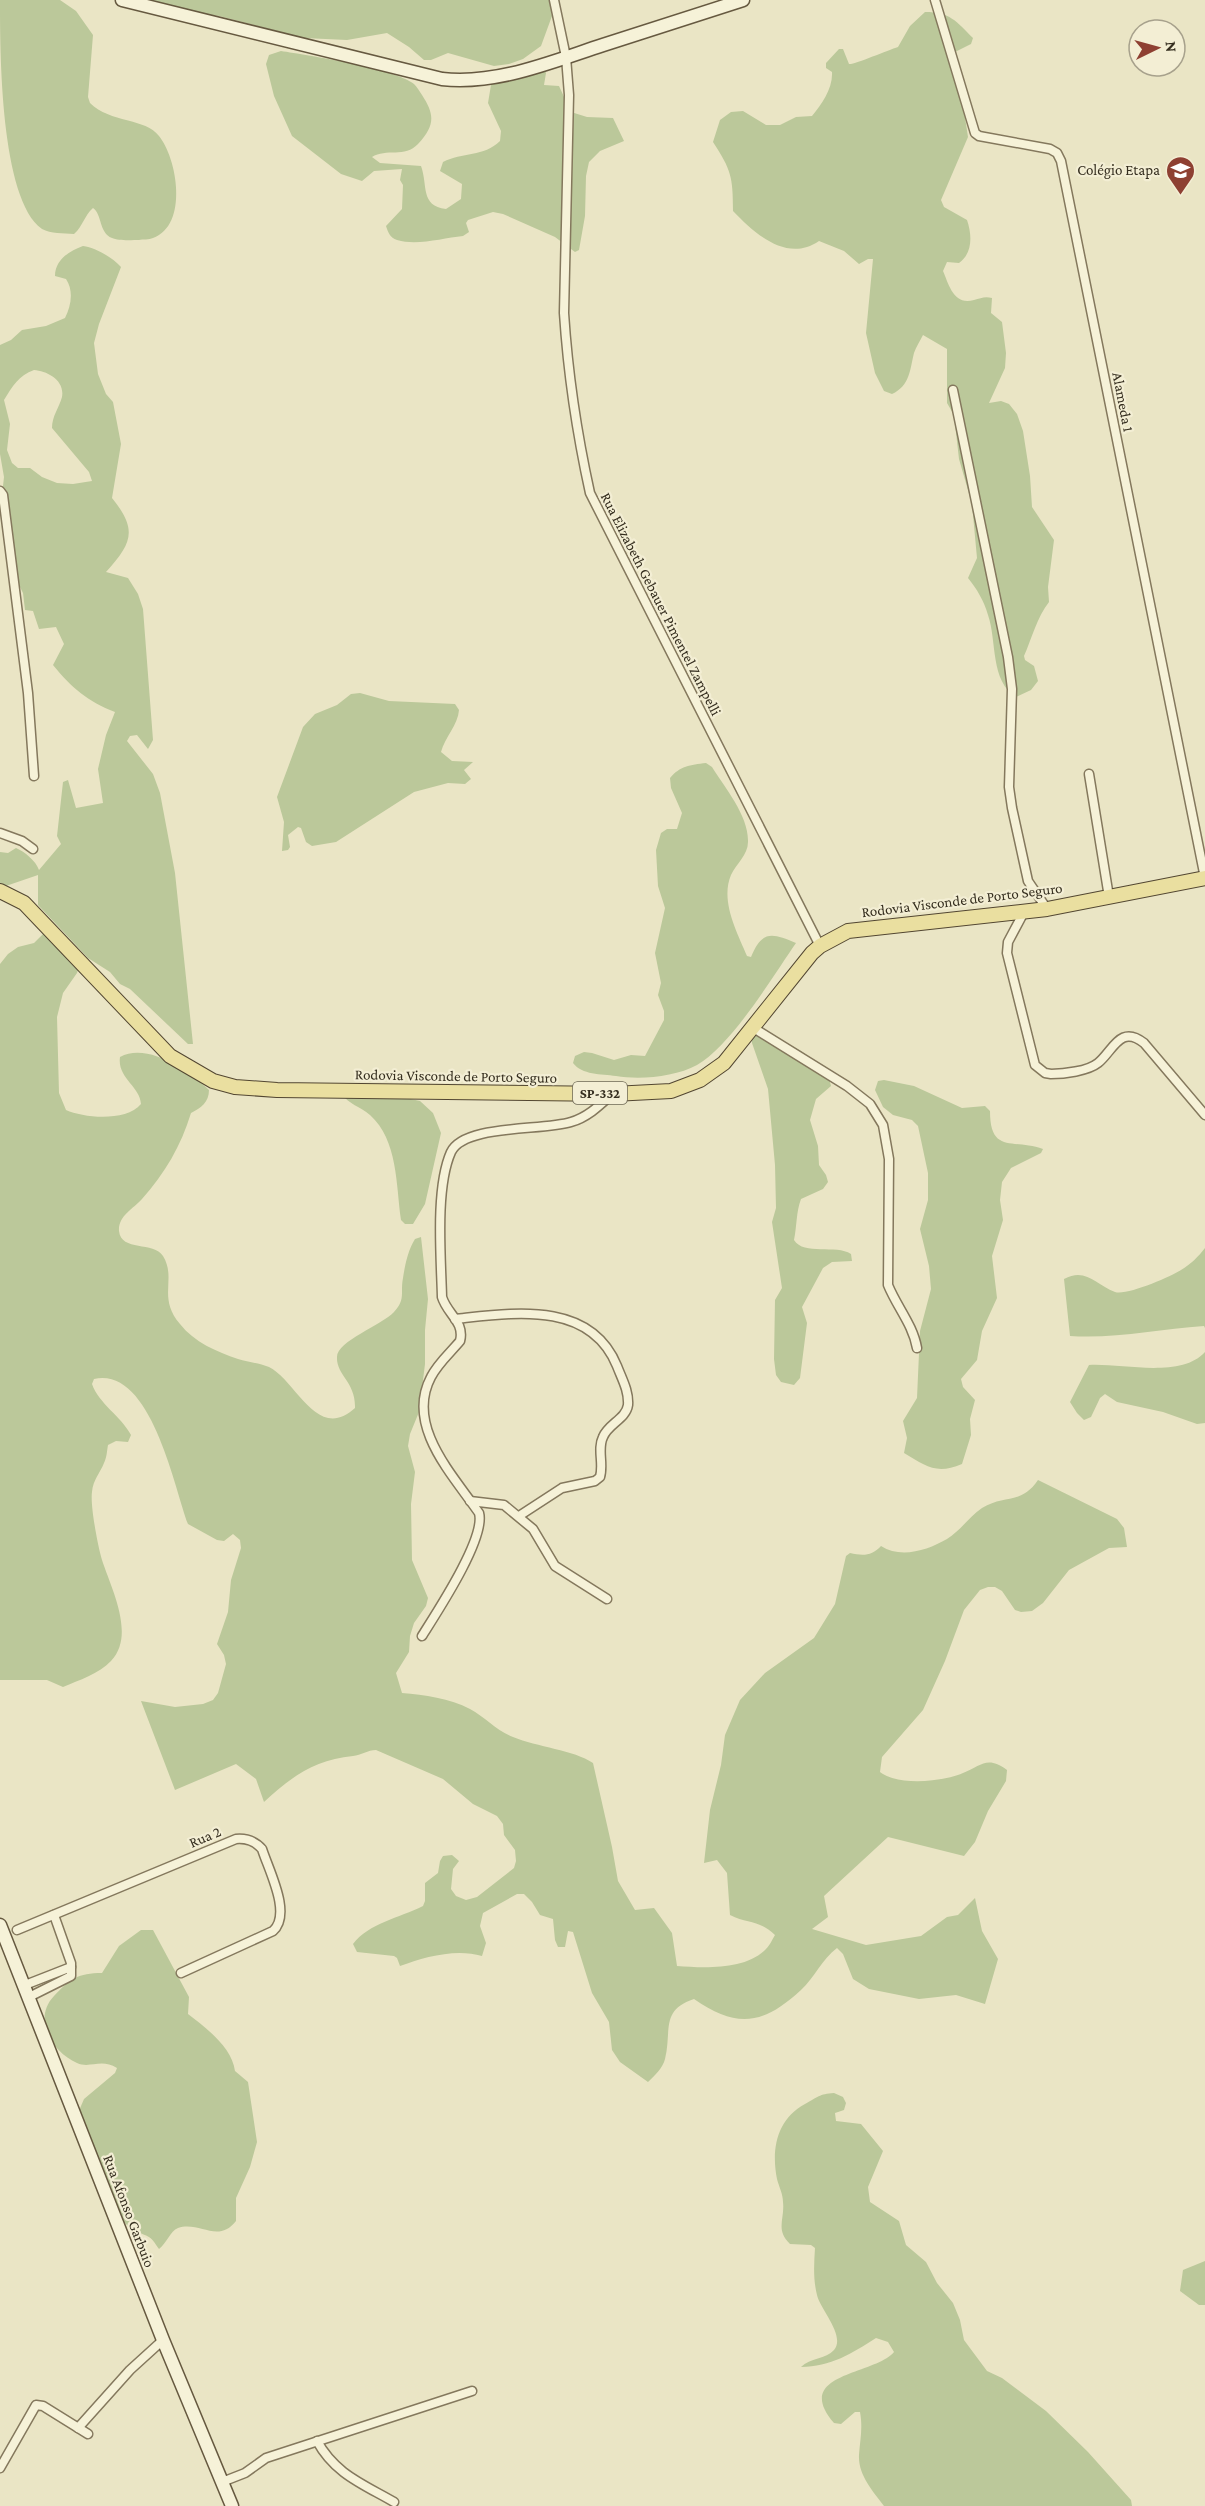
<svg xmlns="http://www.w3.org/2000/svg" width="1205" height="2506" viewBox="0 0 1205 2506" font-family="'Crimson Pro',serif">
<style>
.green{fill:#bbc89a;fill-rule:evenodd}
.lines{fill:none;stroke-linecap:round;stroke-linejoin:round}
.street-casing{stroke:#84785d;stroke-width:11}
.secondary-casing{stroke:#665940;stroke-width:15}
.primary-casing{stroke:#524631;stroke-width:16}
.street{stroke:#f6f2d8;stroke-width:8}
.secondary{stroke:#f6f2d8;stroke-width:12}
.primary{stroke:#eadfa0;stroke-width:14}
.labels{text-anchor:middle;stroke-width:4.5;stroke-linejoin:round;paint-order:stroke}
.shield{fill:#f3eed4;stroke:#6e6855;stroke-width:1.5}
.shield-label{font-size:14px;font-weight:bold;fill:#352e1f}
.poi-label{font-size:15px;fill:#352e1f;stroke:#f3eed4;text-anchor:end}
.street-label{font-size:15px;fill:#352e1f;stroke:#f3eed4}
</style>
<rect width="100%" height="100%" fill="#eae5c5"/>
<!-- green -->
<g class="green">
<path d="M0,0H60L76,11L93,35L88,97L90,103C110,123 146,118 159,136C177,158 189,225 153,238C149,240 143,239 139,240C132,240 118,241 112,238C99,233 102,214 93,208C84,216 83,226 74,234C63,233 51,234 42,229C0,199 0,51 0,0Z"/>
<path d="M134,0H549L552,16L541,46L523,59L509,64L494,66L448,53L431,60H424L409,47L387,33L347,40L304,38L219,16L169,10Z"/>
<path d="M925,12C950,12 956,21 973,38L971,44L955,52L968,137L941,200L944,207L967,220C972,235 973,253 959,263L947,262L943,271C949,285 954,306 974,300C981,298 985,296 992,298L991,313L1002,322L1006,353L1005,368L989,403L1001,401L1009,404L1017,414L1023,431L1030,476L1032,507L1054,540L1048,587L1049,602C1037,617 1032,638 1024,656L1025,660L1034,666L1038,681L1031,690L1016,697C990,681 997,641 988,615C984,601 977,589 968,578L977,558L972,504L959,459L954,415L947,403V349L923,335C920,341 916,347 914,353C910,369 910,386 892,394L884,391L875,373L866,333L873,259H868L859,264L844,251L819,241C787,263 755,234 733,211C733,176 731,170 713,142L720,120L731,112L743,111L766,125H780L796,117L812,116C822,104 833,88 832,72L826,68V63L839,49H843L849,64C854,65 888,50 898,47L910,26Z"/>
<path d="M281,51C307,55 396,69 414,84C417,87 420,92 422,95C435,115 435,125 418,144C405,158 386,148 372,157L380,163L421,166C428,185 420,206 446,209L461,199L462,184L440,171L443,162C462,152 484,157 500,141L501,131L488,103L491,85L503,77L544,68L546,73L544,85L559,86L571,112L587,117L613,118L624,141L600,151L589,162L586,176L585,216L579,250L575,252L555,237L503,214L493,212L468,220L466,223L469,232L463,236C443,238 417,246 397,240C390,238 388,232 386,226L402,209L403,185L400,180L402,169L374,171L362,181L341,174L292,136L274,96L266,64L269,55Z"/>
<path d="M83,246C96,248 112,257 121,267L99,324L94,343L98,374L106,394L113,402L121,444L112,498C138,530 132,543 106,572L128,578L138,594L143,609L153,740L148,749L137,735L130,736L127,741L153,774L160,793L175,873L193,1044H188L130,989L120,984L110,972L88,958L38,905V875L0,888V852L8,853L16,848C25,852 36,861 39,870L61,844L57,836L63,782L68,780L76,808L103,803L98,769L106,735L115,712C88,702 71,687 53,665L64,644L56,627L39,629L33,611L25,610L23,593L6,559L1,504L4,477L0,454V345L11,340L22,330L46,326L65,318C71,306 74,291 66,279L55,276C55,260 69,251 83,246ZM34,370C47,371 65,380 62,397C59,408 52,416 52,428L89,472L92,481L73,484L57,483L42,477L30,468H18L12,463L7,450L10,424L4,400C12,387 19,375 34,370Z"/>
<path d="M360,693L389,701L455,704L459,710C458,725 445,737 441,752L452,761L473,762L464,770L471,779L465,784L448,783L414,792L336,842L312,846L306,842L301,828L298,827L288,835L290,847L288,850L282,851L284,822L277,797L303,727L315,714L337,705L351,694Z"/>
<path d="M706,763L712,767C725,788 749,816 748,842C748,855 736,864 731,875C720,901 737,932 747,956L751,957C762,930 772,933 796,943C773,976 731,1046 697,1065C675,1077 640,1080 616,1076C601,1074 582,1075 573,1063L575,1056L584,1052L592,1053L614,1060L631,1055L645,1056L664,1020V1011L658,995L661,983L655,953L665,908L658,886L656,850L661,833L667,829H677L682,813L671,788L670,778C680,766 690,765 706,763Z"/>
<path d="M51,933L79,967L77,973L63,993L57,1017L59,1093L66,1110C84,1118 126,1122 141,1104C140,1086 117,1078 120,1057C148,1042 189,1071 209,1090C209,1102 201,1108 191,1113C181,1146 165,1173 142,1199C133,1209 118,1216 119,1231C121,1252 154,1241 163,1256C177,1279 157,1297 180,1324C194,1342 217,1352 238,1359C248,1362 259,1363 269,1367C296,1380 317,1443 355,1408C356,1382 336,1375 337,1357C337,1341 382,1325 394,1312C406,1299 400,1293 403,1278C405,1265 408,1250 415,1239L421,1237L428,1299L425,1330V1364L419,1412L410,1434L408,1446L415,1472L411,1504L412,1560L428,1598L426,1606L414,1623L410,1636L409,1652L396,1673L402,1693C424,1695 450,1698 470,1709C485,1717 497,1731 513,1737C537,1747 574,1750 593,1763L612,1847L618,1881L635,1910L654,1908L672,1933L677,1966C704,1968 743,1970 764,1951C769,1947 772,1940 775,1935C760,1920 748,1924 730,1915L727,1873L717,1860L704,1863L710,1810L721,1765L725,1735L740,1700L765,1673L814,1638L835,1604L846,1556L850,1553C863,1556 872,1556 881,1546C901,1559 928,1550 947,1539C960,1531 969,1517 982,1508C1005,1494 1021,1505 1038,1480L1117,1519L1124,1528L1127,1547L1109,1548L1069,1570L1043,1603L1032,1611L1021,1612L1015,1610L1002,1591L995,1587H988L980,1590L964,1610L945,1661L923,1710L882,1757L880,1772C898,1786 942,1782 963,1773C981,1766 987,1755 1007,1770L1006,1781L988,1811L975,1842L964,1856L888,1837L824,1896L828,1917L812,1929L866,1945L921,1936L947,1917L958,1915L975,1898L982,1931L998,1959L985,2004L956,1995L919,1999L869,1989L853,1979L843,1954L837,1948C822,1959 815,1977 801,1990C763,2025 737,2029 694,1999C660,2010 672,2031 665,2059C663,2068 654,2076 648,2082L620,2062L612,2050L609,2022L592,1993L573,1932L568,1931L565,1947H558L555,1940L553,1919L540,1915L532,1902L524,1894H517L483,1913L480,1926L486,1943L482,1956C456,1948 424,1957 400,1966L397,1958L394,1956L357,1952L353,1944C369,1923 399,1918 423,1906L425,1901V1883L438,1873L440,1861L443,1856L452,1855L459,1861L453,1869L451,1889L456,1896L466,1900L477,1897L514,1868L516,1861L515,1850L504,1835L503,1824L497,1816L473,1804L443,1779L376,1750C368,1750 361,1755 353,1756C315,1760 292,1776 264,1802L256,1779L236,1764L175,1790L141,1701L175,1707L203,1704L213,1700L218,1693L226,1664L224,1655L217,1644L228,1612L231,1580L241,1548L240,1540L233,1534L224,1541L217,1540L188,1524C174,1487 151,1366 94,1379L92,1384C99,1404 121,1416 131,1435L128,1442L116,1441L108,1445C107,1450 107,1457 104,1463C100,1473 93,1480 92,1492C90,1505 98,1547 102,1560C111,1588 136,1635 111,1661C99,1674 79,1680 63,1687L47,1680H0V964L8,954L18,947L34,943L43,934Z"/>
<path d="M756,1034C779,1036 828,1060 831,1086L816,1099L810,1120L818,1146L819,1165L826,1175L828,1182L823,1189L801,1199C796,1212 797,1226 794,1240C804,1256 836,1244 851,1254L852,1261L832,1262L823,1268L802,1307L807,1323L800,1378L794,1385L781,1382L776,1375L774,1359L775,1300L782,1288L772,1222L776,1208L775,1165L768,1089L752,1043V1037Z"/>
<path d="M884,1080L914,1086L962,1108L985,1106L990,1111C990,1155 1014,1138 1043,1149L1041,1153L1011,1168L1002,1182L1000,1200L1003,1220L992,1256L997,1298L982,1331L977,1360L961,1379L963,1387L975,1400L970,1419L971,1435L962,1464C936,1475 926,1466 904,1453L907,1438L903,1421L917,1398L920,1331L931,1289L929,1266L920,1229L928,1200V1173L918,1126L912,1120L893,1115L883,1107L875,1090L878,1081Z"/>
<path d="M368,1090L420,1101L433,1113L441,1133L425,1204L413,1224H405L401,1220C396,1185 398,1140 370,1115C360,1106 349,1105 341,1093Z"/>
<path d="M1205,1248V1328L1204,1326C1159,1329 1115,1339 1070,1336L1064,1279C1086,1267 1096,1285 1115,1292C1126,1296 1170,1277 1181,1270C1191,1264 1198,1257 1205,1248Z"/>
<path d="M1205,1352V1423L1197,1424L1163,1412L1117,1402L1105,1394L1100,1398L1091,1417L1084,1420L1077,1413L1070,1402L1089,1365C1121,1363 1181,1379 1205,1352Z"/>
<path d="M141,1930H153L189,1997L188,2014C206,2028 232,2047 235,2071L248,2082L257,2142L250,2167L236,2198V2221C218,2244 200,2221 178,2228C170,2231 167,2243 159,2249C149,2234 150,2238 136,2231C126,2226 120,2218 114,2209L78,2113L84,2099L115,2073L117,2068C101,2058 90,2069 77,2063C52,2052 32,2019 54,1996C70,1979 78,1973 102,1973L119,1946Z"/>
<path d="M834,2093L843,2097L846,2103L844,2110L835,2113L836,2121L861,2124L883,2151L868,2187L870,2202L899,2221L906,2245L926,2262L937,2283L953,2303L960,2320L964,2340L987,2371L1002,2378L1046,2411L1088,2452L1131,2500L1132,2506H884C873,2491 858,2475 859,2455C860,2440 863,2428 860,2412H855L841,2424L834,2423C791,2373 875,2375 894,2352L888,2342L876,2338C853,2353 830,2367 801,2367C810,2358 826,2359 834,2350C846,2336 820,2309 817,2295C813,2279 814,2264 815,2248L811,2245L790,2244C775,2230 785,2219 783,2202C783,2194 779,2187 777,2179C771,2149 777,2119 805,2104C818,2097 819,2094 834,2093Z"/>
<path d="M1205,2261V2305H1199L1180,2291L1183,2270Z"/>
</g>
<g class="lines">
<defs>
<g id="street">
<path d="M554,0L566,57L569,95L564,313C568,374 577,434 590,493L820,946"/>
<path d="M935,0L975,133L979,136L1050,149L1057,153L1061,161L1205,878"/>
<path d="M953,390L1008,657L1012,689L1009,787L1012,808L1028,881L1047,909"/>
<path d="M0,491L3,495L28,693L34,776"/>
<path d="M1089,774L1109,897"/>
<path d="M0,833L22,841L33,849"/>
<path d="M1024,912L1008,942L1007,953L1035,1065L1045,1073L1051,1074C1064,1074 1088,1071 1098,1063C1113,1051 1120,1024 1144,1043L1205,1115"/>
<path d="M752,1027L847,1086L870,1104L883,1125L889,1159L888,1285C897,1307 913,1325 917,1348"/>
<path d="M455,1319C513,1313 590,1300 617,1366C622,1379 629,1391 628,1405C626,1419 608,1424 603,1437C597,1449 604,1464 600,1477L595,1481L562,1488L519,1516"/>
<path d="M470,1501L504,1505L533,1529L555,1566L607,1599"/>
<path d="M422,1636C437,1612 486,1538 479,1513C453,1475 405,1426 431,1377C438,1363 451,1352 460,1341C465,1322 447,1314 442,1297C441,1257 435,1188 451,1152C464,1124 543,1131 571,1122C588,1117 600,1105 612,1094"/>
<path d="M17,1930L236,1839C247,1838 255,1841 262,1849C269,1871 292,1914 273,1931L181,1973"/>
<path d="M25,1985L71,1967"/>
<path d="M29,1997L71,1976V1963L54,1915"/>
<path d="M78,2428L130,2370L163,2340"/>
<path d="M317,2441C335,2474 363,2484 394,2502"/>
<path d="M0,2468L36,2405L43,2406L88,2434"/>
<path d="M222,2482L245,2473L266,2458L472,2391"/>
</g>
<g id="secondary">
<path d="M122,0L442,79C497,85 551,62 603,45C649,30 696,15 743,0"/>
<path d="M0,1925L163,2340L232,2506"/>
</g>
<path id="primary" d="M0,891L24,903L170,1056L213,1081L235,1087L277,1090L613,1094L671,1091L700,1080L724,1063L812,953L820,946L848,931L1047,909L1205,878"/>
</defs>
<!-- street casing -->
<use href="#street" class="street-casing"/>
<!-- secondary casing -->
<use href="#secondary" class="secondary-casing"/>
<!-- primary casing -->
<use href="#primary" class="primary-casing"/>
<!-- street -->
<use href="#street" class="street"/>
<!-- secondary -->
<use href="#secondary" class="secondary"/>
<!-- primary -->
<use href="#primary" class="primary"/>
</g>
<!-- icons -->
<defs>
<symbol id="school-pin" viewBox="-11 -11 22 30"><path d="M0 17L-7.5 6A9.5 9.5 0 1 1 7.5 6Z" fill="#8e4032" stroke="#f3eed4"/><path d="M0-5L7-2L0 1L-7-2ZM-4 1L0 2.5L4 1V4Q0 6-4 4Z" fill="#fff"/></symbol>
</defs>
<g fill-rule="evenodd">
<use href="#school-pin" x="1164" y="154" width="33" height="45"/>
</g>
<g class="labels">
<!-- shield labels -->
<rect class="shield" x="573" y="1082" width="54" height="22" rx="4.5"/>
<g class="shield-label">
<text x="600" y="1098">SP-332</text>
</g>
<!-- poi labels -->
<g class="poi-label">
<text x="1160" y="175">Colégio Etapa</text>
</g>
<!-- street labels -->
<g class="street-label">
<text transform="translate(1123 402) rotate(79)" y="5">Alameda 1</text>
<text transform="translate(661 604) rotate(63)" y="5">Rua Elizabeth Gebauer Pimentel Zampelli</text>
<text transform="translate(962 900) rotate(-7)" y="5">Rodovia Visconde de Porto Seguro</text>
<text transform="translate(456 1076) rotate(1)" y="5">Rodovia Visconde de Porto Seguro</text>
<text transform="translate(205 1837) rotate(-23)" y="5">Rua 2</text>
<text transform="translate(129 2211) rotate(69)" y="5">Rua Afonso Garbuio</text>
</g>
</g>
<!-- north arrow -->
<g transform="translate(1157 48) rotate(85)"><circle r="28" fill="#f3eed4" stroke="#a7a18c" stroke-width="1.5"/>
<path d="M0-4.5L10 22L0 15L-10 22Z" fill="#8e4032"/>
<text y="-9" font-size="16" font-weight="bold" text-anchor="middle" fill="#352e1f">N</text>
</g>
</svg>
